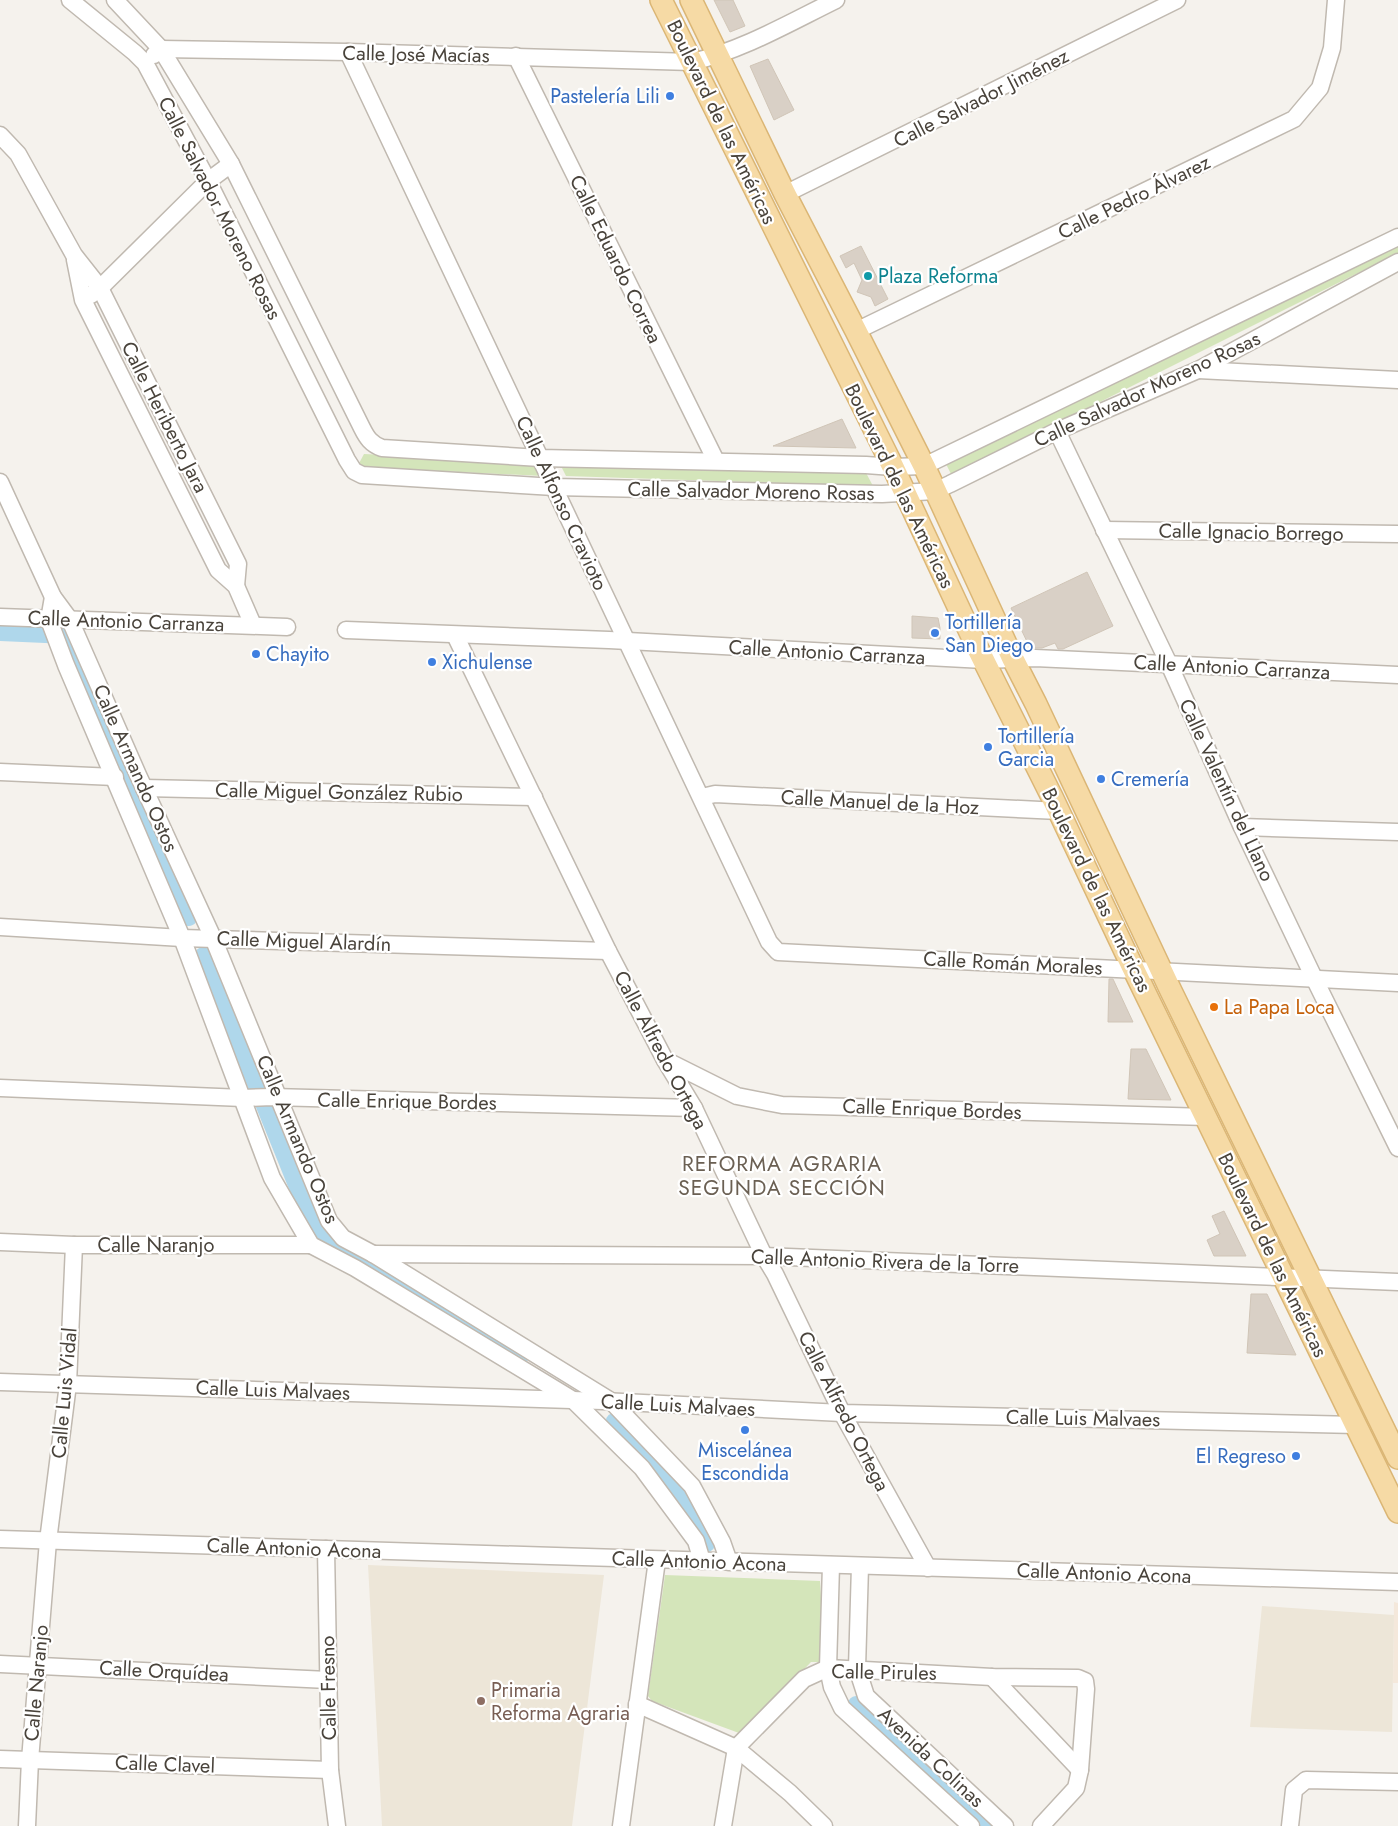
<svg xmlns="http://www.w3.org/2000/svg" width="1398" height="1826" viewBox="0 0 1398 1826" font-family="Jost,sans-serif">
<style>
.commercial{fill:#f4e8db}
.education{fill:#ede6d8}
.green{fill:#d4e5ba}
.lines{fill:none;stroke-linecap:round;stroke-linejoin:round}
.canal{stroke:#afd7eb;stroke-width:16}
.building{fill:#d9d0c6;stroke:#d0c5b7}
.minor-casing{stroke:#c0b9b0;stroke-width:19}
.major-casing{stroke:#dbb675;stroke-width:24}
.minor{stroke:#fff;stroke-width:16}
.major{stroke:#f6daa5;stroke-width:21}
.shop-dot{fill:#3f7fe0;stroke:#fff;stroke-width:2}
.culture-dot{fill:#0f9aa8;stroke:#fff;stroke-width:2}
.food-dot{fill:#e8710a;stroke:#fff;stroke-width:2}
.education-dot{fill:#8d6e63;stroke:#fff;stroke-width:2}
.labels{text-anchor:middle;stroke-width:4.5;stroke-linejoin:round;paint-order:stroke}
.street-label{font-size:20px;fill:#49433b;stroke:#fff}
.shop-label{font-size:20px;fill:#366cbe;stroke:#fff;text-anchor:start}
.culture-label{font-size:20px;fill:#0d838f;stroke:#fff;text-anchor:start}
.food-label{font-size:20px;fill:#c56008;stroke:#fff;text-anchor:start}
.education-label{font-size:20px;fill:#785e54;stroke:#fff;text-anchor:start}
.neighbourhood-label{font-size:21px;letter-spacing:1px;fill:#6b6053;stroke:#fff}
</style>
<rect width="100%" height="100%" fill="#f5f2ed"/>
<!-- commercial -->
<path class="commercial" d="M1394,1602L1398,1603V1683H1393Z"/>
<!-- education -->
<g class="education">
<path d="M368,1565L604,1575L572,1826H382Z"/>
<path d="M1262,1606L1394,1615L1392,1732L1250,1727Z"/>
</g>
<!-- green -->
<g class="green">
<path d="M1398,246V253L952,476L946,464Z"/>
<path d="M364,454L538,462L543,476L357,467Z"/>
<path d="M559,462L865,471L873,486L566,476Z"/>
<path d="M665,1575L820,1581L825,1659L820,1662H811L744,1732L739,1733L652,1701L648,1696Z"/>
</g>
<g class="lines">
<!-- canal -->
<g class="canal">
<path d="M0,633L68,636L189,918"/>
<path d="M203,955L304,1205L322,1231L335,1244L522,1355"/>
<path d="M614,1421L669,1481L707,1544"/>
<path d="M856,1704L984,1826"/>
</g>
</g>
<!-- building -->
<g class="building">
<path d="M714,0H733L745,26L730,32Z"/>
<path d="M768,59L794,110L774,120L750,66Z"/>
<path d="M861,246L888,299L875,306L871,297L857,292L862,280L854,263L846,268L840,256Z"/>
<path d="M842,419L856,448L773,446Z"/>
<path d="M1087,572L1113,626L1063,649H1058L1055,643L1042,648H1030L1011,608Z"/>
<path d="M912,616L938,618L940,628V639L912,638Z"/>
<path d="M1109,979H1113L1133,1022H1108Z"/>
<path d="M1131,1049H1146L1171,1100L1128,1099Z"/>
<path d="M1224,1211L1246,1256H1214L1207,1240L1220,1234L1212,1216Z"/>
<path d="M1251,1294H1267L1296,1355L1247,1353Z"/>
</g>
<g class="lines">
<defs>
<g id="minor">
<path d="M70,0L135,53L145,63L208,181L347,460L354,471L362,475L554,487L882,494L935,491L950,484L1057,431L1198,370L1398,262"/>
<path d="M115,0L161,49L231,164L362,428C367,438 371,444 382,448L540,458L866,465L893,467L924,466L1398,237"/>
<path d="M348,52L769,942L778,952L1398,983"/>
<path d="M154,55L161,49L348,52L692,62C743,50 789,23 836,0"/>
<path d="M516,56L716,461"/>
<path d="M0,135L18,154L74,255L100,288L238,564L236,586"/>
<path d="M785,194L1177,0"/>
<path d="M75,260L83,300L218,570L236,586L253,625"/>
<path d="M91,295L100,288L208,181L231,164"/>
<path d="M856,331L1294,119L1320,88L1332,48L1336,0"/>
<path d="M1198,370L1398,380"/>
<path d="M1057,431L1169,664L1242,827L1315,980L1398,1148"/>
<path d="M0,482L53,597L70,620L138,775L213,938L329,1221L343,1238L373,1254L611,1401L692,1486L722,1542L729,1562"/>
<path d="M1104,530L1398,534"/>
<path d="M53,597L49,620L66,665L182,938L272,1178L311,1245L355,1268L573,1400L642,1468L696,1541L702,1561"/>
<path d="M0,617L287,627"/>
<path d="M346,630L609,640L984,660L1035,658L1398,675"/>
<path d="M455,635L608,951L665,1060L694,1108L764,1256L775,1274L842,1413L928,1568"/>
<path d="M0,772L115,777"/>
<path d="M144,788L534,797"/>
<path d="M702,797L715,794L1059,811"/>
<path d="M1242,827L1398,832"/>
<path d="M0,927L182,938L608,951"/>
<path d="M665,1060L737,1096L782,1105L1207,1117"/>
<path d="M0,1088L243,1098L272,1097L694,1108"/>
<path d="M0,1242L74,1245H311"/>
<path d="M373,1254L764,1256L1398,1282"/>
<path d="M0,1382L603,1401L842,1413L1356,1425"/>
<path d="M0,1539L1398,1582"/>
<path d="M326,1549L330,1770L337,1826"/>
<path d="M831,1565L828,1668L832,1687L842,1708L971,1826"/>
<path d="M860,1566L857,1668L866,1696L1005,1826"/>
<path d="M0,1664L328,1680"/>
<path d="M992,1677L1080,1770"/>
<path d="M637,1704L736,1748L790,1793L824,1826"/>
<path d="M0,1759L330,1770"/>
<path d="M27,1826L30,1760L48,1541L68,1384L74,1245"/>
<path d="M621,1826L657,1560"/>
<path d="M723,1826L736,1748L804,1679L828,1668L992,1677L1078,1678L1085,1681L1086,1689L1080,1770L1076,1788L1041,1826"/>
<path d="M1290,1826L1294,1790L1306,1780L1398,1782"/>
</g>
<g id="major">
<path d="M661,0L893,467L976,645L1052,797L1133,968L1398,1512"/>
<path d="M691,0L785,194L856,331L924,466L1013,659L1036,704L1171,991L1398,1458"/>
</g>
</defs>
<!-- minor casing -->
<use href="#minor" class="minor-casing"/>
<!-- major casing -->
<use href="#major" class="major-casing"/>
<!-- minor -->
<use href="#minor" class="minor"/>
<!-- major -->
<use href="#major" class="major"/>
</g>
<!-- markers -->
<g class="shop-dot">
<circle cx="670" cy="96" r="5"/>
<circle cx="935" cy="633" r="5"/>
<circle cx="256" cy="654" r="5"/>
<circle cx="432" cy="662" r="5"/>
<circle cx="988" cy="747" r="5"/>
<circle cx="1101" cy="779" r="5"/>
<circle cx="745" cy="1430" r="5"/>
<circle cx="1296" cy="1456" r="5"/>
</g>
<circle class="culture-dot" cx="868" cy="276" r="5"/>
<circle class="food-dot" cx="1214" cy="1007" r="5"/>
<circle class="education-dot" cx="481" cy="1701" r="5"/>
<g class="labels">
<!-- street labels -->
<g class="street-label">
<text transform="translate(416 54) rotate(1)" y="7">Calle José Macías</text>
<text transform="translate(981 98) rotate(-27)" y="7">Calle Salvador Jiménez</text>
<text transform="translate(722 122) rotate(64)" y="7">Boulevard de las Américas</text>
<text transform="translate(1134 197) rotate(-26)" y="7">Calle Pedro Álvarez</text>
<text transform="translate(220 208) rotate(63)" y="7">Calle Salvador Moreno Rosas</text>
<text transform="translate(616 259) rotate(64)" y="7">Calle Eduardo Correa</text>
<text transform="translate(1147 389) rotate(-25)" y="7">Calle Salvador Moreno Rosas</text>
<text transform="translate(165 417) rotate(63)" y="7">Calle Heriberto Jara</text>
<text transform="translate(900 486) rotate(64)" y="7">Boulevard de las Américas</text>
<text transform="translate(751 491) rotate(1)" y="7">Calle Salvador Moreno Rosas</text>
<text transform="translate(562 503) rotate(65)" y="7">Calle Alfonso Cravioto</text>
<text transform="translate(1251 532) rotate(1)" y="7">Calle Ignacio Borrego</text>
<text transform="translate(126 621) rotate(2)" y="7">Calle Antonio Carranza</text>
<text transform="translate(827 652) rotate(3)" y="7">Calle Antonio Carranza</text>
<text transform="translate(1232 667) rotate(3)" y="7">Calle Antonio Carranza</text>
<text transform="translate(136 768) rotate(66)" y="7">Calle Armando Ostos</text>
<text transform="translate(1227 790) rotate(65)" y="7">Calle Valentín del Llano</text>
<text transform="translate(339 792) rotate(1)" y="7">Calle Miguel González Rubio</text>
<text transform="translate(880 802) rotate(3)" y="7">Calle Manuel de la Hoz</text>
<text transform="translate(1097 890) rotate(64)" y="7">Boulevard de las Américas</text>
<text transform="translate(304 941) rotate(2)" y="7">Calle Miguel Alardín</text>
<text transform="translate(1013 963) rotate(3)" y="7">Calle Román Morales</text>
<text transform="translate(661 1050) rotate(62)" y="7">Calle Alfredo Ortega</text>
<text transform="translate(407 1101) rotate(1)" y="7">Calle Enrique Bordes</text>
<text transform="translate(932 1109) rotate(2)" y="7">Calle Enrique Bordes</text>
<text transform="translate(298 1139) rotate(67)" y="7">Calle Armando Ostos</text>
<text x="156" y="1252">Calle Naranjo</text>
<text transform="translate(1273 1255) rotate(64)" y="7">Boulevard de las Américas</text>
<text transform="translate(885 1261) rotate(2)" y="7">Calle Antonio Rivera de la Torre</text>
<text transform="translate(273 1390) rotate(2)" y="7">Calle Luis Malvaes</text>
<text transform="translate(64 1393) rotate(-85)" y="7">Calle Luis Vidal</text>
<text transform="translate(678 1405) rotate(3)" y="7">Calle Luis Malvaes</text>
<text transform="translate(844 1411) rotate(63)" y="7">Calle Alfredo Ortega</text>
<text transform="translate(1083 1418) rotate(1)" y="7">Calle Luis Malvaes</text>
<text transform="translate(294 1548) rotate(2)" y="7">Calle Antonio Acona</text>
<text transform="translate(699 1561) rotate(2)" y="7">Calle Antonio Acona</text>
<text transform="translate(1104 1573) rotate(2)" y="7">Calle Antonio Acona</text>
<text transform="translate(164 1671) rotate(3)" y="7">Calle Orquídea</text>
<text transform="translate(884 1672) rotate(1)" y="7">Calle Pirules</text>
<text transform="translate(36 1683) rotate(-85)" y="7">Calle Naranjo</text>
<text transform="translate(328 1688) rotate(-91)" y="7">Calle Fresno</text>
<text transform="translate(931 1757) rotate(43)" y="7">Avenida Colinas</text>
<text transform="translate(165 1764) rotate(2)" y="7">Calle Clavel</text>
</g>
<!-- shop labels -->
<g class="shop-label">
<text x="660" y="103" text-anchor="end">Pastelería Lili</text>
<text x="945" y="629">Tortillería<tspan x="945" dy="23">San Diego</tspan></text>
<text x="266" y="661">Chayito</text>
<text x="442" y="669">Xichulense</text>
<text x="998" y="743">Tortillería<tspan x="998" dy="23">Garcia</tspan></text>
<text x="1111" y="786">Cremería</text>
<text x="745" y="1457" text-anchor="middle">Miscelánea<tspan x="745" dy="23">Escondida</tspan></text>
<text x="1286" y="1463" text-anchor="end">El Regreso</text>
</g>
<!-- culture labels -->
<g class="culture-label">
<text x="878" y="283">Plaza Reforma</text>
</g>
<!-- food labels -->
<g class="food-label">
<text x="1224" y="1014">La Papa Loca</text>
</g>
<!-- education labels -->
<g class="education-label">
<text x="491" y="1697">Primaria<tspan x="491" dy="23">Reforma Agraria</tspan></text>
</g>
<!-- neighbourhood labels -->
<g class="neighbourhood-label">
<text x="782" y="1171">REFORMA AGRARIA<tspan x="782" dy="24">SEGUNDA SECCIÓN</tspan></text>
</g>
</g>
</svg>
